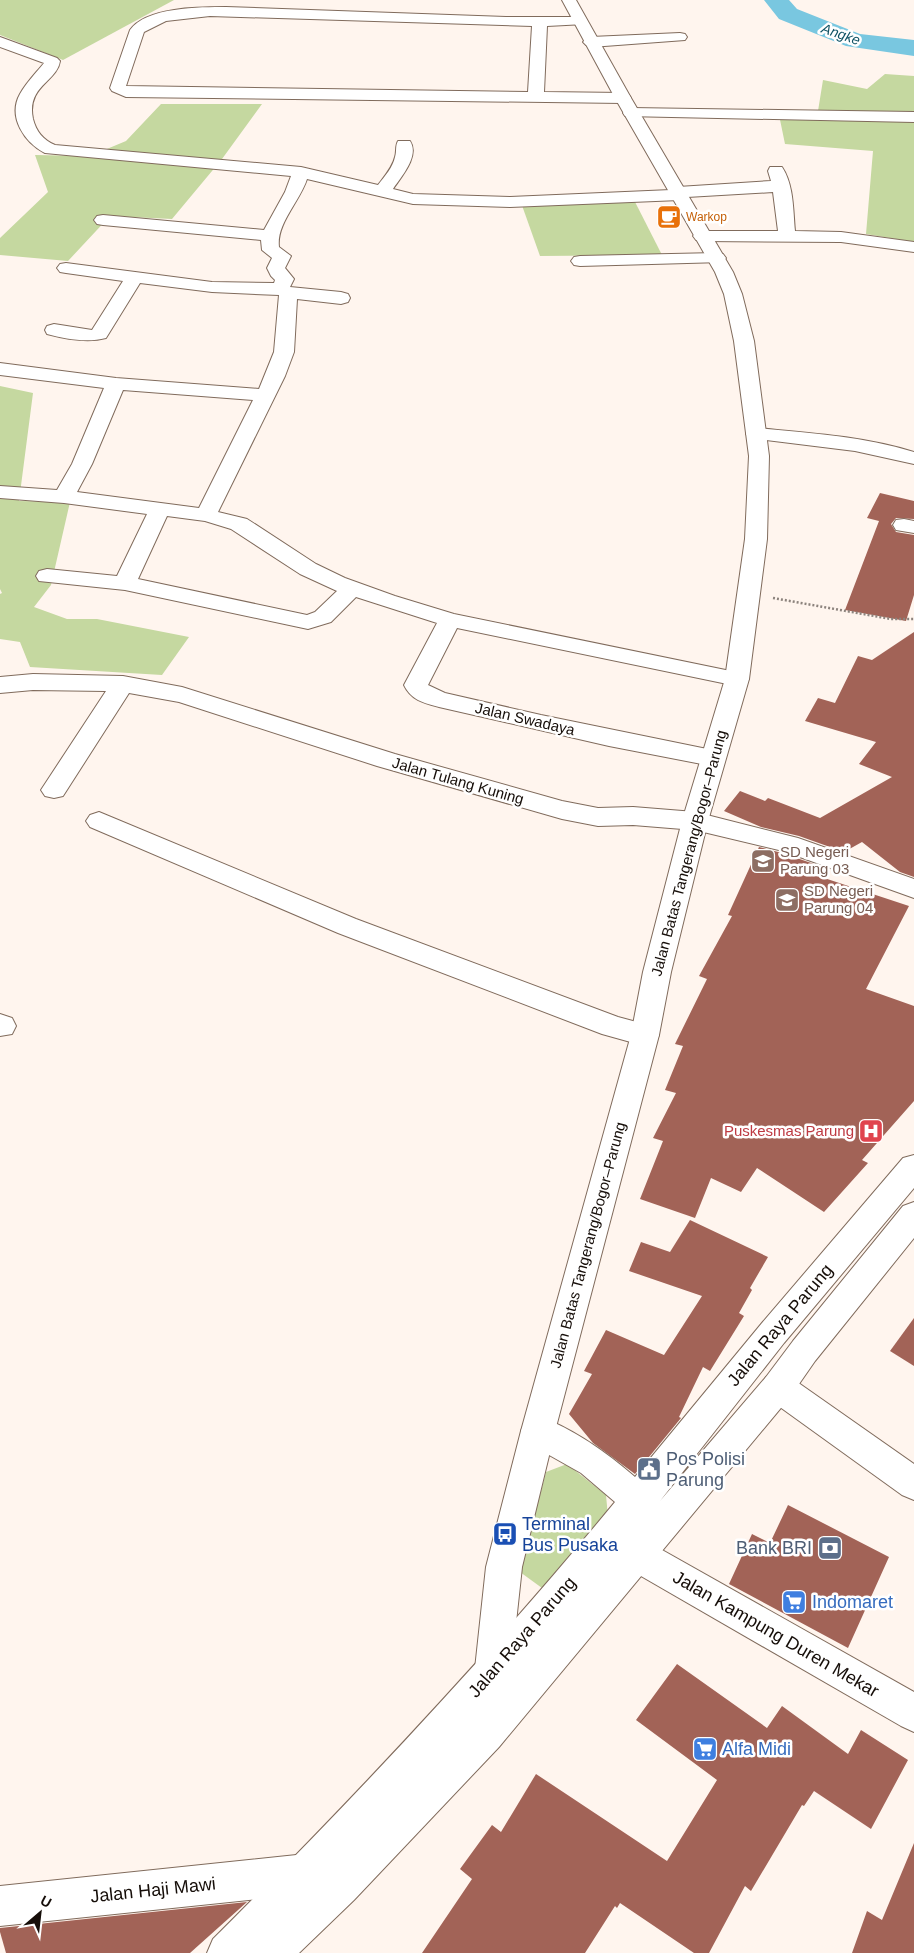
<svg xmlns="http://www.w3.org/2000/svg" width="914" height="1953" viewBox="0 0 914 1953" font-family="Helvetica,sans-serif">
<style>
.green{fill:#c5d8a0}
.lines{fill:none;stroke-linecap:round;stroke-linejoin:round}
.river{fill:#79c7e0;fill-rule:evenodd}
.building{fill:#a26357}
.minor-casing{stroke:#806b5c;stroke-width:2}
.major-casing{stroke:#806b5c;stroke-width:2}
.highway-casing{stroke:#806b5c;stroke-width:2}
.path{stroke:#8c837d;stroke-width:2.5;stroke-dasharray:2 2;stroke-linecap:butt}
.minor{fill:#fff;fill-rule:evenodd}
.major{fill:#fff;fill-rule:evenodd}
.highway{fill:#fff;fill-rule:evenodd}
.labels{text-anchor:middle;stroke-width:5;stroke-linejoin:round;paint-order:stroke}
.far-food-label{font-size:12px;fill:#c56008;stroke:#fff;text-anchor:start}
.far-water-label{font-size:14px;font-style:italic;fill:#0f5264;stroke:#fff}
.street-label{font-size:15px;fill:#160e09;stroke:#fff}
.education-label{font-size:15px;fill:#785e54;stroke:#fff;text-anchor:start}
.health-label{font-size:15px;fill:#be3a42;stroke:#fff;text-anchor:end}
.near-street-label{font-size:18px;fill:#160e09;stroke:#fff}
.near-service-label{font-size:18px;fill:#4e5e75;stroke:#fff;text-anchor:start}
.near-transit-label{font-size:18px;fill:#164399;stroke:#fff;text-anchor:start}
.near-shop-label{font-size:18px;fill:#366cbe;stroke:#fff;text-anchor:start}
</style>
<rect width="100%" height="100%" fill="#fff5ee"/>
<!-- green -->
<g class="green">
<path d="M0,0H174L63,60L0,35Z"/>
<path d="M885,74L914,76V242L866,234L873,151L785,144L778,110L818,111L823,80L867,89Z"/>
<path d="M161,104H262L222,159L172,219L110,216L68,261L0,255V238L48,192L35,155L90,156L126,141Z"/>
<path d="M632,196L662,255L540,256L519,197Z"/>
<path d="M0,386L33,393L19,501L70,502L51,585L34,607L67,619H97L189,637L162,675L30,667L20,642L0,639V594L2,593L0,589Z"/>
<path d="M567,1464L606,1495L608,1517L542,1588L520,1572L546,1472Z"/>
</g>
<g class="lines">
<!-- river -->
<path class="river" d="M764,0H789L797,9L860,34L914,40V56L846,46L779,19Z"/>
</g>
<!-- building -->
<g class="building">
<path d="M880,493L914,501V519L896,518L891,524L896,532L914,535V595L906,621L845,610L879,521L867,518Z"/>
<path d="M914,632V877L900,872L862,842L844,852L799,836L761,827L724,811L740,791L765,801L768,798L820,818L892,777L859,764L876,742L805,721L818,698L835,703L858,656L872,660Z"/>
<path d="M759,847L782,853L820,866L809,873L909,906L866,989L914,1006V1101L862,1160L868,1163L824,1212L757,1168L741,1192L711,1178L695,1218L640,1199L663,1141L653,1138L676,1093L665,1090L683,1046L675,1044L707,979L699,976L732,916L728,915Z"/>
<path d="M690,1220L768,1257L750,1288L752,1290L739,1313L744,1316L710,1371L703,1367L679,1417L681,1418L635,1474L593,1443L569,1414L592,1374L584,1371L606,1330L664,1355L702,1296L629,1271L641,1242L670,1252Z"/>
<path d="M914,1318V1366L890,1351Z"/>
<path d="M788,1505L889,1557L848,1648L729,1584L752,1534L770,1543Z"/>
<path d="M677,1664L767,1728L782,1706L848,1754L861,1730L908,1760L871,1829L814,1791L804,1806L802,1805L751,1891L745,1886L709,1953H694L620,1903L617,1908L615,1906L585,1953H422L472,1879L460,1869L492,1825L501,1832L536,1774L667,1861L717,1780L636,1720Z"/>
<path d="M914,1843V1953H852L867,1911L882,1920Z"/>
<path d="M247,1902L190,1953H6L0,1932V1928Z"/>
</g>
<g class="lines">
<defs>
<g id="minor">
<path d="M226,7L506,17H580L585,18L587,21L585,24L547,26L544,92L623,93L629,95L631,98L629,101L623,103L126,97L112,91L110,88L130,30C146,7 200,7 226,7ZM210,16L532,26L528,92L126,86L144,32L166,21Z"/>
<path d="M680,33L685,34L687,37L685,40L591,47L586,45L583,42L586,39L591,37Z"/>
<path d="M0,37L57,58L60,61C57,82 26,86 33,119C36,131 43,140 55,145L301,167L378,185C385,176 393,167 395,157C397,151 395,146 398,141H410C420,156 401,177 393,189L413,194L510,197L671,190L678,187L771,181L768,171L770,167H782C794,185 793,211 795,231L841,232L914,242V252L841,242L702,241L696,240L693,236L696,232L702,231H778L773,192L687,197L680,200L510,207L413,204L307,179C300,201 276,224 279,247L291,256L285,268L294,279L290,287L341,292L348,294L350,298L348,302L341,304L297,299L294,352L285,376L218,512L247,519L316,564L345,578L395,596L454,614L745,674L749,679L745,684L737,686L457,628L428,685L445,693L541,715L712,750L721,752L724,758L721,764L712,766L609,746L439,707C424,703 411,700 404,685L437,623L356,597L331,622L308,629L125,590L39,581L36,576L39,571L47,569L117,576L147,514L64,503L0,498V486L57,490L72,464L104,388L0,375V363L116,378L259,389L274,352L279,295L212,292L140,283L106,338C87,343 66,339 47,334L45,330L47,326L54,324L92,330L123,281L66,273L60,272L57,268L60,264L66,263L212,282L274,283L275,280L271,276L267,268L272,258L262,250L261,240L103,225L97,224L94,220L97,216L103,215L264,230L285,192L291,176L45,153C25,143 7,117 20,94C26,83 36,73 44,63L0,47ZM123,390L253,400L199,508L77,492L92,464ZM167,516L205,521L231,529L300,574L337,591L315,612L307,615L138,579Z"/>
<path d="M631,108L914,112V122L625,116L623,113L625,110Z"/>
<path d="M717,253L723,254L726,258L723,262L580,266L574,265L571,261L574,257L580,256Z"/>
<path d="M756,428C809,433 862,436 914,452V464L855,451L749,438L746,434L749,430Z"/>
<path d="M904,519L914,521V533L896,530L893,525L896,520Z"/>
<path d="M33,674L123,676L182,687L395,754L562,801L598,808L633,807L695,812L798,838L914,879V898L783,851L695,830L633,825L598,826L562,819L377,766L179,702L129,693L63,796L54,798L45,796L41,790L106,691L33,690L0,693V677Z"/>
<path d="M99,812L356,919L618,1017L655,1027L659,1035L655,1043L645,1046L602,1034L338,933L90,827L86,821L90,815Z"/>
<path d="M0,1014L12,1018L16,1026L12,1034L0,1036Z"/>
<path d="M778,1372L790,1377L914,1464V1500L902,1495L766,1397L762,1387L766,1377Z"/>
<path d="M620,1528L632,1533L914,1692V1732L901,1726L608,1557L602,1545L608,1533Z"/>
<path d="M306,1854L320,1860L326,1874L320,1888L306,1894L0,1926V1886Z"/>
</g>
<path id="major" d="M562,0H576L631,98L733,272L742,294L754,341L769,456L767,539L749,679L708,821L671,972L659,1035L555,1431L522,1567L510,1678L505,1691L492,1696L479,1691L474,1678L486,1567L521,1431L631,1035L643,972L682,821L725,679L745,539L749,456L734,341L724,294L715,272L615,98Z"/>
<path id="highway" d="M914,1155V1188L784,1343L660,1501L766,1377L793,1341L903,1206L914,1202V1238L815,1361L790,1397L499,1747L354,1900L299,1953H207L213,1939C353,1799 489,1655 615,1502L581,1473L526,1442L521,1431L526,1420L538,1416C574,1429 606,1452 635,1477L762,1323L903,1158Z"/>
</defs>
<!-- minor casing -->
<use href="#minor" class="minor-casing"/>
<!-- major casing -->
<use href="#major" class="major-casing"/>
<!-- highway casing -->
<use href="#highway" class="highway-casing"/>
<!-- path -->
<path class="path" d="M773,598L891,619H914"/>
<!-- minor -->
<use href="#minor" class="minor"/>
<!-- major -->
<use href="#major" class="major"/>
<!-- highway -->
<use href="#highway" class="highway"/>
</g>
<!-- icons -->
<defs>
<symbol id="cafe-square" viewBox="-11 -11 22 22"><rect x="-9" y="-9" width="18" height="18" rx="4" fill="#e8710a" stroke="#fff"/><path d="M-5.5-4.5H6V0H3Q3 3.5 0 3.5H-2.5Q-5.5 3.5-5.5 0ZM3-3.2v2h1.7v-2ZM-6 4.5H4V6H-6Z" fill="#fff"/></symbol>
<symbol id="school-square" viewBox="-11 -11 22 22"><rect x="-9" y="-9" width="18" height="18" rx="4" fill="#8d6e63" stroke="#fff"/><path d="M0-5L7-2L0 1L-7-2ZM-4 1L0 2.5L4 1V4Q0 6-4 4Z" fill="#fff"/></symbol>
<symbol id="hospital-square" viewBox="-11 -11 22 22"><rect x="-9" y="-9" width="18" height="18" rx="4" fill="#e0444e" stroke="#fff"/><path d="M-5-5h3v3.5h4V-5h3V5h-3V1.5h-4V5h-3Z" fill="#fff"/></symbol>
<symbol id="civic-square" viewBox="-11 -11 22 22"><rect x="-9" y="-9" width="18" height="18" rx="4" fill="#5c6f8a" stroke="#fff"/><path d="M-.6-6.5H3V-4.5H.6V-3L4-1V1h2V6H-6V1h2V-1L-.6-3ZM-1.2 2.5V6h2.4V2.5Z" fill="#fff"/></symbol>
<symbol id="bus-square" viewBox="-11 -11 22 22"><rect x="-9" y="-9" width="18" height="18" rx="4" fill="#1a4fb4" stroke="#fff"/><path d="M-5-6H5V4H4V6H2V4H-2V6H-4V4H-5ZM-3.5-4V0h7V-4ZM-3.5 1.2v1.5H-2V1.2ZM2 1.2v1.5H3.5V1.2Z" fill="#fff"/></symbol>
<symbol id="bank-square" viewBox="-11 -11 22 22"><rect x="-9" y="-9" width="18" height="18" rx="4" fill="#5c6f8a" stroke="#fff"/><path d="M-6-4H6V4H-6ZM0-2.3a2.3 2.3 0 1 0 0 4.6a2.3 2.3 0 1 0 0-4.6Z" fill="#fff"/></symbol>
<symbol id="supermarket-square" viewBox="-11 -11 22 22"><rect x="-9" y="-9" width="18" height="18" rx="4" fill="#3f7fe0" stroke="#fff"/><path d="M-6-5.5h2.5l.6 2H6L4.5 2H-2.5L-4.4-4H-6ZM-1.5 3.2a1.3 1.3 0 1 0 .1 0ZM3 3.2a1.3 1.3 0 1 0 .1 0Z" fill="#fff"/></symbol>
</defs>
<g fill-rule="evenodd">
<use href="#cafe-square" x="655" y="203" width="28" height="28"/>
<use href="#school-square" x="749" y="847" width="28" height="28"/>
<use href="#school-square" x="773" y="886" width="28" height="28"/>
<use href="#hospital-square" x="857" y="1117" width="28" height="28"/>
<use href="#civic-square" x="635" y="1455" width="28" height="28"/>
<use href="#bus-square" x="491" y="1520" width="28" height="28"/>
<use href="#bank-square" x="816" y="1534" width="28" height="28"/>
<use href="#supermarket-square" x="780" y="1588" width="28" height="28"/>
<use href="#supermarket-square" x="691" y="1735" width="28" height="28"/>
</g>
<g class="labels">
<!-- far-food labels -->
<g class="far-food-label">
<text x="686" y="221">Warkop</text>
</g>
<!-- far-water labels -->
<g class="far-water-label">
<text transform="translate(841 34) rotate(19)" y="5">Angke</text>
</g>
<!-- street labels -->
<g class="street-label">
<text transform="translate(525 719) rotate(13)" y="5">Jalan Swadaya</text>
<text transform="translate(458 781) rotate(16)" y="5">Jalan Tulang Kuning</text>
<text transform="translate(689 853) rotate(-75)" y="5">Jalan Batas Tangerang/Bogor–Parung</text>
<text transform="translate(588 1245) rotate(-75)" y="5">Jalan Batas Tangerang/Bogor–Parung</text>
</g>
<!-- education labels -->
<g class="education-label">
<text x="780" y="857">SD Negeri<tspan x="780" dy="17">Parung 03</tspan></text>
<text x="804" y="896">SD Negeri<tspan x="804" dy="17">Parung 04</tspan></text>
</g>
<!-- health labels -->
<g class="health-label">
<text x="854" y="1136">Puskesmas Parung</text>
</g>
<!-- near-street labels -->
<g class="near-street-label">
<text transform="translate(780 1325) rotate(-50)" y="6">Jalan Raya Parung</text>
<text transform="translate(776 1634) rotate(30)" y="6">Jalan Kampung Duren Mekar</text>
<text transform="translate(522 1637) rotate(-49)" y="6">Jalan Raya Parung</text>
<text transform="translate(153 1890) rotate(-6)" y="6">Jalan Haji Mawi</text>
</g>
<!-- near-service labels -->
<g class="near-service-label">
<text x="666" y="1465">Pos Polisi<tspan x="666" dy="21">Parung</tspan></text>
<text x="812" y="1554" text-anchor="end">Bank BRI</text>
</g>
<!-- near-transit labels -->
<g class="near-transit-label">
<text x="522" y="1530">Terminal<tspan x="522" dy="21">Bus Pusaka</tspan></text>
</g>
<!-- near-shop labels -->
<g class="near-shop-label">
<text x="812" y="1608">Indomaret</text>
<text x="722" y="1755">Alfa Midi</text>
</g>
</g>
<!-- north arrow -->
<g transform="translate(40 1913) rotate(28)" stroke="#ffffff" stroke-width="4" paint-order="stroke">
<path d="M0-4L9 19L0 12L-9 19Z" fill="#160e09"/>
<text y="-8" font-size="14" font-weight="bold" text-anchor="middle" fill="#160e09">U</text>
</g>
</svg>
